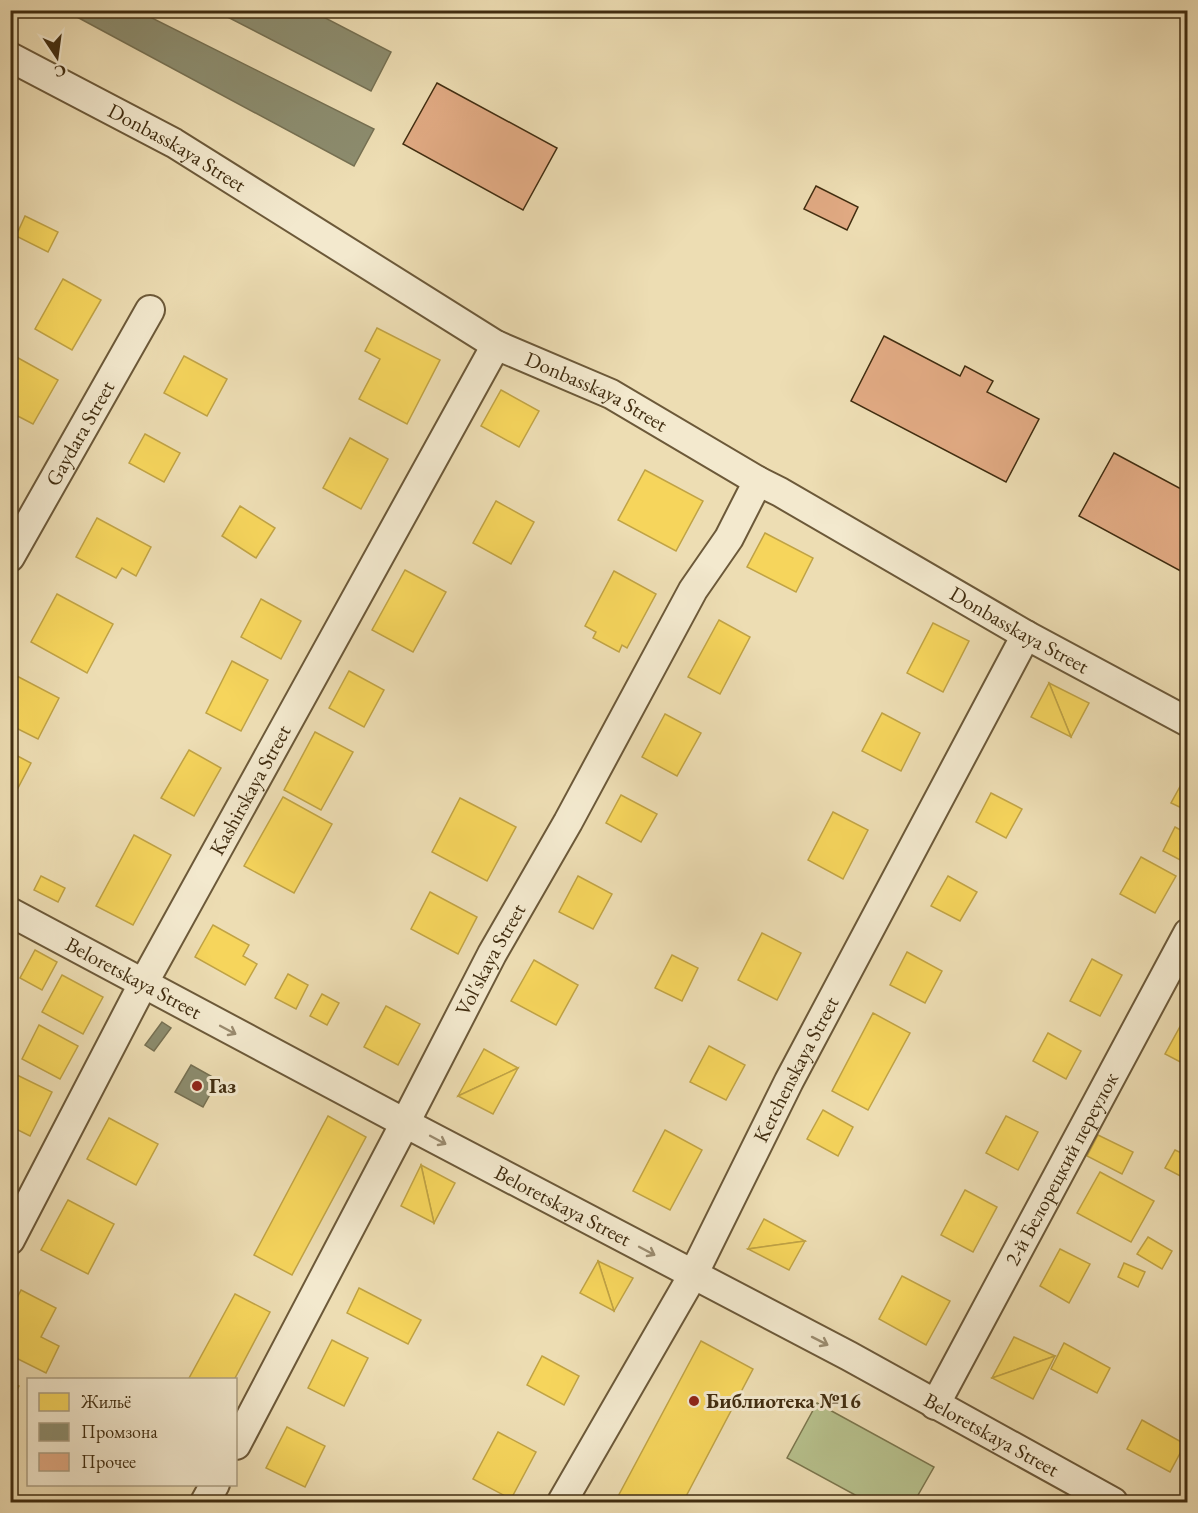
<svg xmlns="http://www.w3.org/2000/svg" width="1198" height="1513" viewBox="0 0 1198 1513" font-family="'EB Garamond',serif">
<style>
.green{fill:#b7c18d;stroke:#7c774e;stroke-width:1.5}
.homes{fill:#f6d55c;stroke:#c0a345;stroke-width:1.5}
.industry{fill:#8c8c6e;stroke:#767052;stroke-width:1.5}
.building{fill:#e1aa83;stroke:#412d10;stroke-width:1.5}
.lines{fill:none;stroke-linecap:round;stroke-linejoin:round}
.minor-casing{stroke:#6c5939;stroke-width:32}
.minor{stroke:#f3e9ce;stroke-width:28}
.oneway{stroke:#9a8b6f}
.poi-dot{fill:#8f2418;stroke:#f3e9ce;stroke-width:2}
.labels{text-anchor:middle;stroke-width:6;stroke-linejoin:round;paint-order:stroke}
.street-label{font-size:21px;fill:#412d10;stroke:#f3e9ce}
.poi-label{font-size:21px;font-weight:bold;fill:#412d10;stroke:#f3e9ce;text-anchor:start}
</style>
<rect width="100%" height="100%" fill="#edddb3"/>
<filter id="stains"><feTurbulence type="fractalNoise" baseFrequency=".00333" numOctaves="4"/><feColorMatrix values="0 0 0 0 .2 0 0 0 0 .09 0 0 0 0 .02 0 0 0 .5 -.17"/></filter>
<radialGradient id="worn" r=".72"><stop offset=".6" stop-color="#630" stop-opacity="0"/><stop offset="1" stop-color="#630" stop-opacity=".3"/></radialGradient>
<!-- green -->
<path class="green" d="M817,1403L934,1467L914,1502H868L787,1458Z"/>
<!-- homes -->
<g class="homes">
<path d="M25,216L58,232L48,252L16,236Z"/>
<path d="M63,279L101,300L72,350L35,329Z"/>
<path d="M377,328L440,360L407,424L359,399L380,359L365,351Z"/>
<path d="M11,354L58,380L33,424L10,412Z"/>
<path d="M184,356L227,379L207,416L164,393Z"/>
<path d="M501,390L539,411L519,447L481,426Z"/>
<path d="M145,434L180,453L164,482L129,463Z"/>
<path d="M350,438L388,459L361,509L323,488Z"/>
<path d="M645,470L703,501L676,551L618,520Z"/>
<path d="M496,501L534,522L511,564L473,543Z"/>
<path d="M240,506L275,528L256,558L222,536Z"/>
<path d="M97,518L151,547L136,576L122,568L116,578L76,557Z"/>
<path d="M765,533L813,558L796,592L747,567Z"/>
<path d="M405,570L446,592L413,652L372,630Z"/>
<path d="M614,571L656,594L627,648L622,645L619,652L593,638L596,632L585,626Z"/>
<path d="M57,594L113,624L87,673L31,642Z"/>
<path d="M261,599L301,621L281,659L241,637Z"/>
<path d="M719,620L750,637L720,694L688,677Z"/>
<path d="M933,623L969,641L943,692L907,673Z"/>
<path d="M232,661L268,680L241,731L206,713Z"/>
<path d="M349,671L384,690L364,727L329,708Z"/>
<path d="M13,674L59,698L38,739L10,725V678Z"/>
<path d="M1049,683L1089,703L1071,737Z"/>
<path d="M1049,683L1071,737L1031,717Z"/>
<path d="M882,713L920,733L901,771L862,751Z"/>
<path d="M665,714L701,733L677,776L642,757Z"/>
<path d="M315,732L353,752L321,810L284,790Z"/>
<path d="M189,750L221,768L194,816L161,798Z"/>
<path d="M10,752L31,763L18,788L10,784Z"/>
<path d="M1188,772V811L1171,803Z"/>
<path d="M991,793L1022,809L1006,838L976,822Z"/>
<path d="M621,795L657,814L641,842L606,823Z"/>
<path d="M283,797L332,824L294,893L244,866Z"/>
<path d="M460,798L516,827L487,881L432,852Z"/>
<path d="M833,812L868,830L843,879L808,860Z"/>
<path d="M1175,827L1188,834V864L1163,851Z"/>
<path d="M134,835L171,855L133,925L96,906Z"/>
<path d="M1141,857L1176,876L1155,913L1120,894Z"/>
<path d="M41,876L65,888L58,902L34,890Z"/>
<path d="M578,876L612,894L593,929L559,912Z"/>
<path d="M948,876L977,892L960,921L931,906Z"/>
<path d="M430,892L477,917L458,954L411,929Z"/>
<path d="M213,925L249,945L243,956L257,964L245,985L195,957Z"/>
<path d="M762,933L801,953L777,1000L738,980Z"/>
<path d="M35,950L57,962L42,990L20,978Z"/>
<path d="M907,952L942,971L925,1003L890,985Z"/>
<path d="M672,955L698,968L682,1001L655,988Z"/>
<path d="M1092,959L1122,975L1100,1016L1070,1001Z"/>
<path d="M534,960L578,985L556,1025L511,1001Z"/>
<path d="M288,974L308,985L296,1009L275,998Z"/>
<path d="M62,975L103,997L83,1034L42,1012Z"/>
<path d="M322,994L339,1003L327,1025L310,1016Z"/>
<path d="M386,1006L420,1024L398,1065L364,1047Z"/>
<path d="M1188,1012V1066L1165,1054Z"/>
<path d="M873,1013L910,1033L868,1110L832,1091Z"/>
<path d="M39,1025L78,1046L60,1079L22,1059Z"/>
<path d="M1048,1033L1081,1051L1066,1079L1033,1061Z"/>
<path d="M709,1046L745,1065L726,1100L690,1082Z"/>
<path d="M484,1049L518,1068L458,1096Z"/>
<path d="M518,1068L493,1114L458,1096Z"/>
<path d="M17,1075L52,1092L30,1136L10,1126V1088Z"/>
<path d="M823,1110L853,1127L838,1156L807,1139Z"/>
<path d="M328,1116L366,1137L292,1275L254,1255Z"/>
<path d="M1006,1116L1038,1132L1018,1170L986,1153Z"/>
<path d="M109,1118L158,1144L136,1185L87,1159Z"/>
<path d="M665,1130L702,1150L670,1210L633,1191Z"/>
<path d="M1098,1135L1133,1152L1122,1174L1087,1156Z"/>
<path d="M1175,1150L1188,1156V1180L1165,1168Z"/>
<path d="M421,1165L455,1183L434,1223Z"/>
<path d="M421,1165L434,1223L401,1206Z"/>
<path d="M1100,1172L1154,1201L1131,1242L1077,1213Z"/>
<path d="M965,1190L997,1207L973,1252L941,1235Z"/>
<path d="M68,1200L114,1224L88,1274L41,1250Z"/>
<path d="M764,1219L805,1241L748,1249Z"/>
<path d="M1148,1237L1172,1251L1162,1269L1137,1254Z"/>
<path d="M805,1241L789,1270L748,1249Z"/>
<path d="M1060,1249L1090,1264L1069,1303L1040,1286Z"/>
<path d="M598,1261L633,1278L614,1311Z"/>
<path d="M598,1261L614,1311L580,1293Z"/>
<path d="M1124,1263L1145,1272L1138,1287L1118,1277Z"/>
<path d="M902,1276L950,1301L926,1345L879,1319Z"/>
<path d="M359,1288L421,1320L408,1344L347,1313Z"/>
<path d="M21,1290L56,1308L41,1337L59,1346L46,1373L10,1355V1312Z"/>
<path d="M235,1294L270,1312L234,1380H188Z"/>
<path d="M1014,1337L1055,1356L992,1378Z"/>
<path d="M332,1340L368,1358L344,1406L308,1388Z"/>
<path d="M701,1341L753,1369L683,1502H615Z"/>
<path d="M1064,1343L1110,1368L1097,1393L1051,1369Z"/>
<path d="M542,1356L579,1376L564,1405L527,1385Z"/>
<path d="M1055,1356L1033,1399L992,1378Z"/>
<path d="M10,1382L19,1386L10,1402Z"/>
<path d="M1142,1420L1185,1444L1170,1472L1127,1449Z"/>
<path d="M287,1427L325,1446L305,1487L266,1468Z"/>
<path d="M498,1432L536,1452L511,1499L473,1479Z"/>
</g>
<!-- industry -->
<g class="industry">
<path d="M64,10H136L374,129L354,166Z"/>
<path d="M214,10H310L391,52L371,91Z"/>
<path d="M162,1022L171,1028L154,1051L145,1045Z"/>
<path d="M191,1065L218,1080L203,1107L175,1092Z"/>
</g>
<!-- building -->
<g class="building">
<path d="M437,83L557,148L523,210L403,144Z"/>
<path d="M816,186L858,207L847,230L804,209Z"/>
<path d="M884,336L960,376L965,366L993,381L987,392L1039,419L1006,482L851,401Z"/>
<path d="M1114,453L1181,489L1188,477V575L1079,516Z"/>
</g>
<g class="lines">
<defs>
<g id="minor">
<path id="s1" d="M10,57L174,143L496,345L611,394L758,481L780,492L1026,635L1188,722"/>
<path id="s2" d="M10,557L150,310"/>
<path id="s3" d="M10,912L405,1123L849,1356L1113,1502"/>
<path id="s4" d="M10,1240L143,984L496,345"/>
<path id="s5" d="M935,1405L1188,933"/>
<path id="s6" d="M236,1445L405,1123L492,954L568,822L693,590L729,538L758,481"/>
<path d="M205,1502L215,1484"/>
<path id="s7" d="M562,1502L693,1275L789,1081L1026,635"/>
</g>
</defs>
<!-- minor casing -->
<use href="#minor" class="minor-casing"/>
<!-- minor -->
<use href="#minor" class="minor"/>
</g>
<!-- one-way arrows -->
<defs><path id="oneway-shaft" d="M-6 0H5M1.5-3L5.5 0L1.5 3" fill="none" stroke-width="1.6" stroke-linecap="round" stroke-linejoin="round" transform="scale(1.5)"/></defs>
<g class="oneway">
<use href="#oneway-shaft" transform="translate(228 1030) rotate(28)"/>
<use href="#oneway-shaft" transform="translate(438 1140) rotate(28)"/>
<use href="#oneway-shaft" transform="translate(647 1251) rotate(28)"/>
<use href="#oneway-shaft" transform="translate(820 1341) rotate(27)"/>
</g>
<!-- markers -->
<g class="poi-dot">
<circle cx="197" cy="1086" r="6"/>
<circle cx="694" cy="1401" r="6"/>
</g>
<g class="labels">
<!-- street labels -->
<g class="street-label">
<text dy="7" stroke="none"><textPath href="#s1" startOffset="190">Donbasskaya Street</textPath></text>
<text dy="7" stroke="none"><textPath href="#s1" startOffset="676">Donbasskaya Street</textPath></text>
<text dy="7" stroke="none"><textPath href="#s2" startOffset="142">Gaydara Street</textPath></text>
<text dy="7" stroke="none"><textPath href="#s1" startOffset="1162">Donbasskaya Street</textPath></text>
<text dy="7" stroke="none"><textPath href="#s4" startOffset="510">Kashirskaya Street</textPath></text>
<text dy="7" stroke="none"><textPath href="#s6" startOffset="548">Vol'skaya Street</textPath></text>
<text dy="7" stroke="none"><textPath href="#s3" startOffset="140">Beloretskaya Street</textPath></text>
<text dy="7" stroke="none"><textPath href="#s7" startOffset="492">Kerchenskaya Street</textPath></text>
<text dy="7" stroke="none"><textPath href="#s5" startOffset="268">2-й Белорецкий переулок</textPath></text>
<text dy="7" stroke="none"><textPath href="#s3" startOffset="626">Beloretskaya Street</textPath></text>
<text dy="7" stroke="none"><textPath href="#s3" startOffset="1112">Beloretskaya Street</textPath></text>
</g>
<!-- poi labels -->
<g class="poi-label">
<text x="209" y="1093">Газ</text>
<text x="706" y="1408">Библиотека №16</text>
</g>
</g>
<!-- margin -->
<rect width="1198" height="1513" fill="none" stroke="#edddb3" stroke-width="36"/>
<rect x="12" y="12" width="1174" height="1489" fill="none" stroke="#412d10" stroke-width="3"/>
<rect x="18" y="18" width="1162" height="1477" fill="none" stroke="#412d10" stroke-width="1.5"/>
<!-- legend -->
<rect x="27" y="1378" width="210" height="108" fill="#f3e9ce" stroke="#ac9e82" stroke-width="1.5"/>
<rect x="39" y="1393" width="30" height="18" fill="#f6d55c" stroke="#ac9e82" stroke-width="1.5"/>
<text x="81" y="1408" font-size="18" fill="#412d10">Жильё</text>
<rect x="39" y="1423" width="30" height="18" fill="#8c8c6e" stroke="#ac9e82" stroke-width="1.5"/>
<text x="81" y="1438" font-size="18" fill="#412d10">Промзона</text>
<rect x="39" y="1453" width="30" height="18" fill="#e1aa83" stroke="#ac9e82" stroke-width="1.5"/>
<text x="81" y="1468" font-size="18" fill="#412d10">Прочее</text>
<!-- north arrow -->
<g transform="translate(57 57) rotate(167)" stroke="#f3e9ce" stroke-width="4.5" paint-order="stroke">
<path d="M0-4.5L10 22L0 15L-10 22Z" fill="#412d10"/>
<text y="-9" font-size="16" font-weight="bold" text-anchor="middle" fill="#412d10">С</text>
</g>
<rect width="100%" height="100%" filter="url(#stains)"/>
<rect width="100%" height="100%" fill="url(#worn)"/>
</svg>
